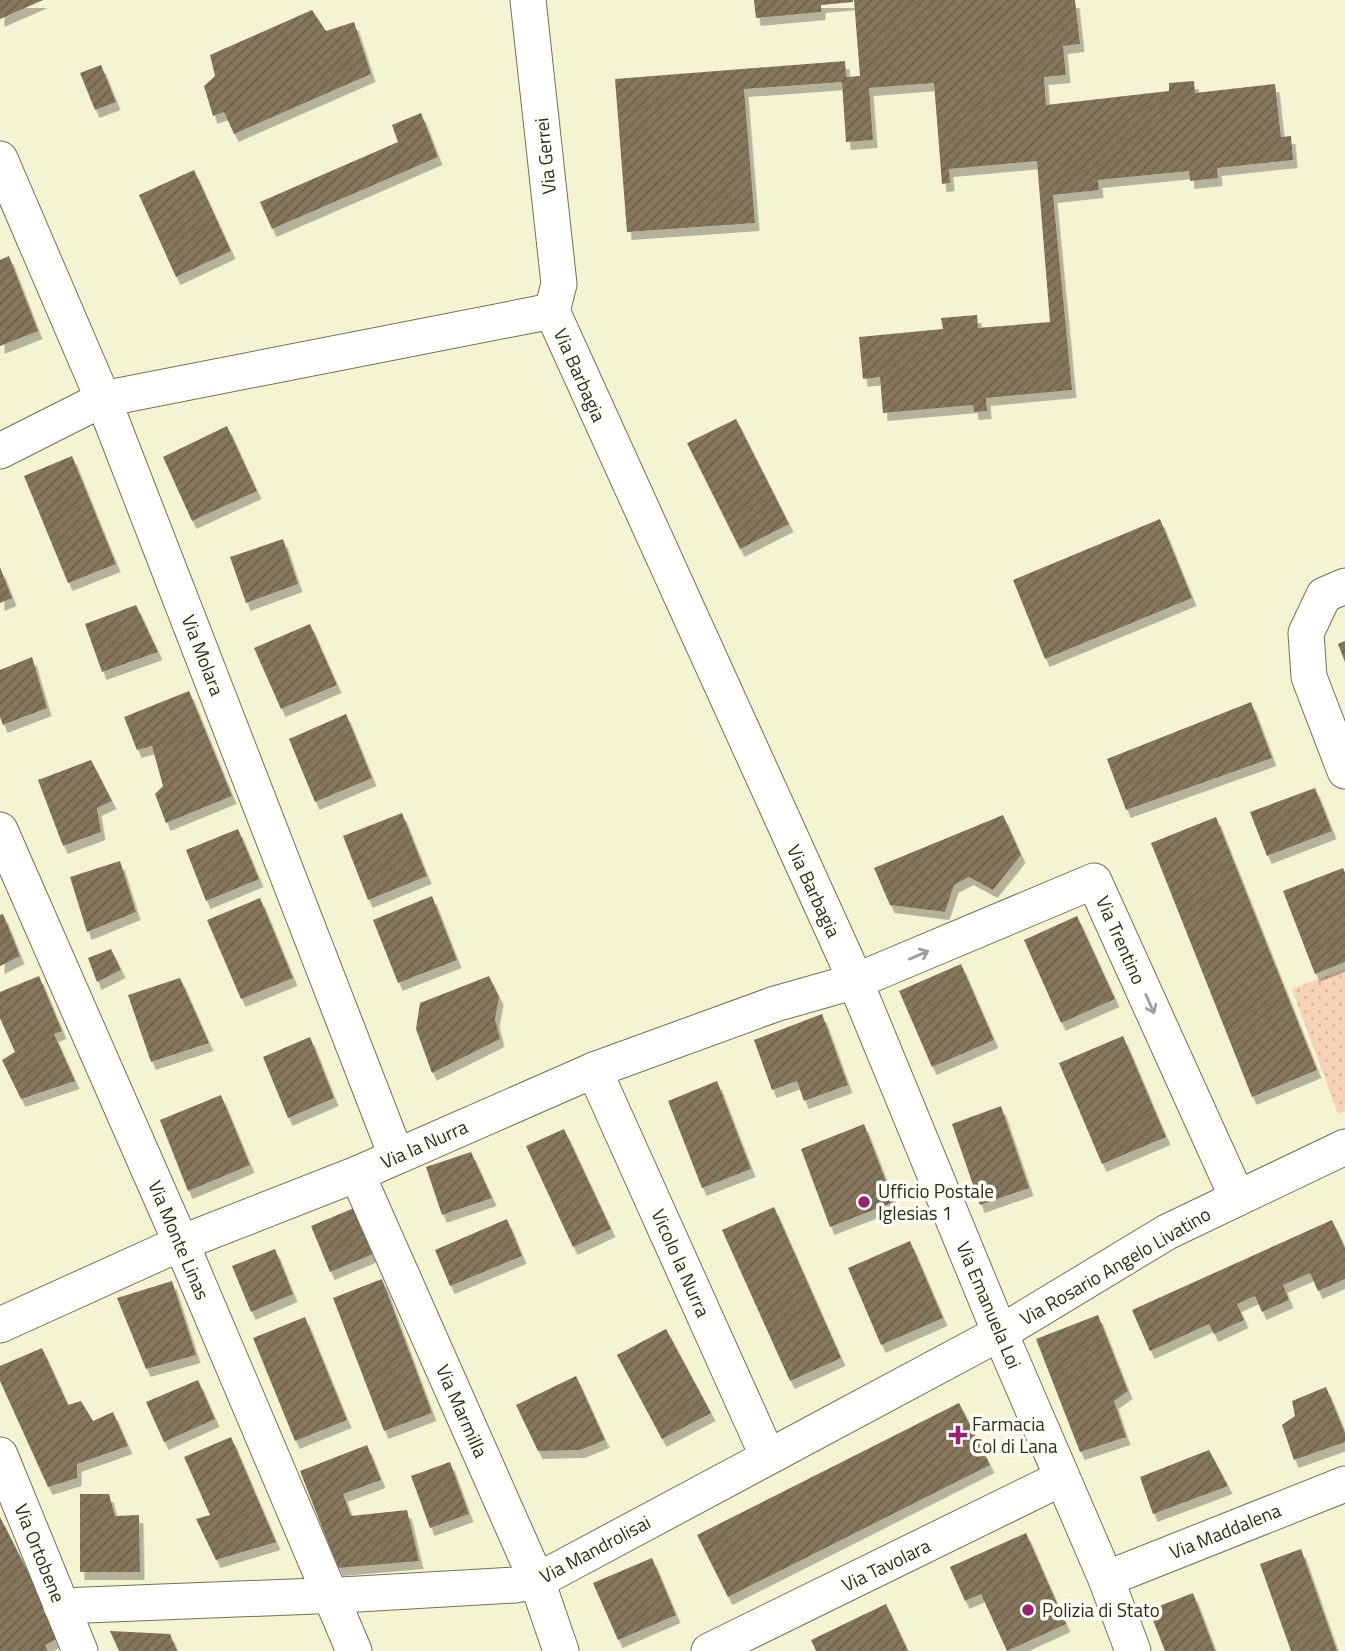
<svg xmlns="http://www.w3.org/2000/svg" width="1345" height="1651" viewBox="0 0 1345 1651" font-family="'Titillium Web',sans-serif">
<style>
.garden{fill:url(#garden-dots)}
.building{fill:url(#building-hatch);filter:url(#shadow)}
.lines{fill:none;stroke-linecap:round;stroke-linejoin:round}
.minor-casing{stroke:#737255;stroke-width:37}
.minor{stroke:#fff;stroke-width:35}
.oneway{stroke:#a0a09b}
.poi-dot{fill:#9a1f77;stroke:#fffff8;stroke-width:2.5}
.labels{text-anchor:middle;stroke-width:7;stroke-linejoin:round;paint-order:stroke}
.street-label{font-size:19px;fill:#2c2c20;stroke:#fffff8}
.poi-label{font-size:19px;fill:#2c2c20;stroke:#fffff8;text-anchor:start}
</style>
<defs>
<pattern id="garden-dots" width="8" height="8" patternUnits="userSpaceOnUse" patternTransform="scale(1.75)"><rect width="8" height="8" fill="#f8d2b8"/><path d="M2 2h.1M6 6h.1" fill="none" stroke="#d5b49e" stroke-width="1.8" stroke-linecap="round"/></pattern>
<pattern id="building-hatch" width="6" height="6" patternUnits="userSpaceOnUse" patternTransform="scale(1.75)"><rect width="6" height="6" fill="#86765c"/><path d="M-1 1l2-2M0 6l6-6M5 7l2-2" fill="none" stroke="#6e614c"/></pattern>
<filter id="shadow"><feDropShadow dx="4.5" dy="8" stdDeviation="0" flood-color="#0004"/></filter>
</defs>
<rect width="100%" height="100%" fill="#f4f3d2"/>
<!-- garden -->
<path class="garden" d="M1345,969V1111L1338,1114L1292,989Z"/>
<!-- building -->
<g class="building">
<path d="M0,0H43L0,19Z"/>
<path d="M754,0H853V2L821,5V12L756,18Z"/>
<path d="M854,0H1075L1080,44L1063,46L1066,75L1044,77L1046,105L1169,91V83L1194,81L1195,93L1275,84L1281,137L1291,136L1293,160L1217,168L1218,178L1190,181L1189,171L1098,180L1099,190L1053,195L1072,390L986,398L987,411L974,412L973,405L883,413L880,377L863,379L859,337L943,329L941,318L977,315L978,328L1050,322L1037,161L949,169L950,183L942,184L934,83L869,88L873,140L846,142L842,82L744,89L755,223L627,232L615,79L845,61L846,77L860,76Z"/>
<path d="M312,10L326,31L354,22L371,74L234,134L224,112L213,116L204,86L215,76L210,55Z"/>
<path d="M101,65L116,102L95,110L80,73Z"/>
<path d="M421,113L438,157L272,229L260,202L398,142L392,125Z"/>
<path d="M194,170L231,251L176,277L139,195Z"/>
<path d="M9,256L38,331L0,346V260Z"/>
<path d="M736,419L789,524L740,549L687,443Z"/>
<path d="M227,426L257,491L192,521L163,457Z"/>
<path d="M72,456L116,564L68,583L24,476Z"/>
<path d="M1160,519L1192,598L1045,659L1013,580Z"/>
<path d="M283,539L298,584L246,603L230,557Z"/>
<path d="M0,567L12,598L0,603Z"/>
<path d="M136,605L158,652L102,672L85,624Z"/>
<path d="M310,624L337,685L281,709L254,648Z"/>
<path d="M1345,641V662L1338,644Z"/>
<path d="M32,657L47,708L3,725L0,717V670Z"/>
<path d="M189,691L232,796L166,823L155,794L163,786L152,746L137,750L124,717Z"/>
<path d="M1251,702L1272,758L1126,810L1107,759Z"/>
<path d="M346,714L372,778L315,802L289,739Z"/>
<path d="M91,760L112,801L97,808L101,832L63,846L38,780Z"/>
<path d="M1315,788L1332,831L1267,856L1250,812Z"/>
<path d="M402,813L427,876L368,900L343,836Z"/>
<path d="M1003,815L1021,855L993,890L969,877L954,885L945,912L890,905L874,868Z"/>
<path d="M1216,817L1317,1070L1252,1097L1151,843Z"/>
<path d="M238,829L259,879L206,901L186,850Z"/>
<path d="M120,861L136,912L87,932L70,877Z"/>
<path d="M1343,868L1345,873V962L1315,974L1283,891Z"/>
<path d="M432,896L457,960L398,983L373,920Z"/>
<path d="M260,898L293,978L241,999L207,920Z"/>
<path d="M3,914L20,956L0,966V915Z"/>
<path d="M1077,916L1115,999L1061,1023L1024,940Z"/>
<path d="M111,949L121,970L97,982L88,958Z"/>
<path d="M961,964L994,1040L932,1067L899,991Z"/>
<path d="M39,976L62,1031L54,1034L75,1081L21,1099L2,1060L15,1052L0,1018V992Z"/>
<path d="M489,976L499,997L495,1019L500,1039L432,1073L416,1029L420,1003Z"/>
<path d="M180,978L209,1043L151,1062L128,995Z"/>
<path d="M822,1014L848,1085L804,1101L797,1081L772,1090L754,1040Z"/>
<path d="M1123,1036L1166,1137L1102,1164L1059,1063Z"/>
<path d="M310,1037L334,1098L288,1118L263,1057Z"/>
<path d="M717,1081L751,1169L702,1188L668,1101Z"/>
<path d="M221,1095L250,1165L188,1191L160,1120Z"/>
<path d="M1001,1106L1029,1188L980,1205L952,1124Z"/>
<path d="M864,1124L894,1202L830,1227L801,1149Z"/>
<path d="M564,1129L611,1229L573,1247L526,1146Z"/>
<path d="M471,1152L492,1198L442,1215L426,1167Z"/>
<path d="M774,1207L841,1358L790,1381L722,1230Z"/>
<path d="M354,1208L373,1254L330,1272L311,1226Z"/>
<path d="M507,1219L522,1256L450,1286L435,1250Z"/>
<path d="M1332,1220L1345,1248V1279L1318,1291L1310,1273L1283,1285L1289,1300L1262,1312L1255,1296L1237,1304L1244,1320L1214,1334L1209,1324L1150,1351L1132,1310Z"/>
<path d="M910,1241L943,1318L881,1345L848,1268Z"/>
<path d="M275,1249L293,1294L251,1312L232,1266Z"/>
<path d="M382,1279L432,1413L384,1431L333,1298Z"/>
<path d="M172,1281L196,1355L146,1369L117,1298Z"/>
<path d="M1098,1315L1128,1391L1114,1401L1126,1437L1080,1452L1036,1339Z"/>
<path d="M305,1317L347,1420L295,1441L253,1338Z"/>
<path d="M666,1329L711,1413L662,1439L617,1355Z"/>
<path d="M42,1348L68,1405L81,1401L93,1421L113,1412L128,1446L77,1464V1478L48,1487L0,1381V1366Z"/>
<path d="M576,1376L605,1440L580,1450L538,1451L516,1405Z"/>
<path d="M198,1380L215,1419L164,1442L146,1402Z"/>
<path d="M1326,1387L1345,1433V1442L1294,1460L1282,1425L1295,1416L1292,1401Z"/>
<path d="M959,1403L990,1465L728,1597L697,1535Z"/>
<path d="M231,1437L276,1542L216,1560L196,1519L210,1515L184,1457Z"/>
<path d="M367,1445L381,1480L343,1494L351,1516L407,1510L419,1561L338,1568L300,1471Z"/>
<path d="M1209,1450L1228,1486L1153,1514L1140,1477Z"/>
<path d="M450,1462L469,1514L430,1528L411,1476Z"/>
<path d="M80,1494H109L115,1516L139,1515L140,1572H80Z"/>
<path d="M0,1517L61,1637L45,1645L48,1651H0Z"/>
<path d="M1026,1533L1066,1624L1007,1651L981,1594L965,1601L950,1567Z"/>
<path d="M1301,1549L1337,1651H1291L1260,1564Z"/>
<path d="M652,1558L676,1615L618,1640L593,1583Z"/>
<path d="M1193,1593L1215,1651H1165L1149,1610Z"/>
<path d="M886,1604L908,1651H816L811,1640Z"/>
<path d="M110,1631L170,1634L177,1651H119Z"/>
</g>
<g class="lines">
<defs>
<g id="minor">
<path d="M528,0L559,284L552,311"/>
<path d="M0,159L103,399L396,1155"/>
<path d="M0,451L103,399L552,311L846,959L1000,1333L1106,1579L1133,1651"/>
<path d="M1345,586L1324,595L1306,633L1309,677L1345,771"/>
<path d="M0,830L181,1243L354,1651"/>
<path d="M594,1070L768,1457"/>
<path d="M357,1174L537,1581L561,1651"/>
<path d="M0,1325L181,1243L357,1174L594,1070L775,1004L856,981L1094,881L1237,1197"/>
<path d="M0,1455L80,1651"/>
<path d="M1106,1579L1345,1484"/>
<path d="M61,1606L341,1595L515,1585L537,1581L1000,1333L1167,1232L1345,1147"/>
<path d="M709,1651L1062,1478"/>
</g>
</defs>
<!-- minor casing -->
<use href="#minor" class="minor-casing"/>
<!-- minor -->
<use href="#minor" class="minor"/>
</g>
<!-- one-way arrows -->
<defs><path id="oneway-shaft" d="M-6 0H5M1.5-3L5.5 0L1.5 3" fill="none" stroke-width="1.6" stroke-linecap="round" stroke-linejoin="round" transform="scale(1.75)"/></defs>
<g class="oneway">
<use href="#oneway-shaft" transform="translate(919 955) rotate(-23)"/>
<use href="#oneway-shaft" transform="translate(1150 1004) rotate(66)"/>
</g>
<!-- markers -->
<g class="poi-dot">
<circle cx="864" cy="1202" r="7"/>
<path d="M954.5 1424.5h7v7h7v7h-7v7h-7v-7h-7v-7h7z"/>
<circle cx="1028" cy="1610" r="7"/>
</g>
<g class="labels">
<!-- street labels -->
<g class="street-label">
<text transform="translate(545 156) rotate(-96)" y="7">Via Gerrei</text>
<text transform="translate(580 375) rotate(66)" y="7">Via Barbagia</text>
<text transform="translate(203 655) rotate(69)" y="7">Via Molara</text>
<text transform="translate(814 891) rotate(65)" y="7">Via Barbagia</text>
<text transform="translate(1121 940) rotate(66)" y="7">Via Trentino</text>
<text transform="translate(424 1144) rotate(-24)" y="7">Via la Nurra</text>
<text transform="translate(179 1240) rotate(67)" y="7">Via Monte Linas</text>
<text transform="translate(681 1263) rotate(66)" y="7">Vicolo la Nurra</text>
<text transform="translate(1115 1266) rotate(-30)" y="7">Via Rosario Angelo Livatino</text>
<text transform="translate(989 1305) rotate(67)" y="7">Via Emanuela Loi</text>
<text transform="translate(462 1411) rotate(66)" y="7">Via Marmilla</text>
<text transform="translate(1225 1531) rotate(-22)" y="7">Via Maddalena</text>
<text transform="translate(595 1549) rotate(-28)" y="7">Via Mandrolisai</text>
<text transform="translate(40 1553) rotate(68)" y="7">Via Ortobene</text>
<text transform="translate(886 1565) rotate(-26)" y="7">Via Tavolara</text>
</g>
<!-- poi labels -->
<g class="poi-label">
<text x="878" y="1198">Ufficio Postale<tspan x="878" dy="22">Iglesias 1</tspan></text>
<text x="972" y="1431">Farmacia<tspan x="972" dy="22">Col di Lana</tspan></text>
<text x="1042" y="1617">Polizia di Stato</text>
</g>
</g>
</svg>
